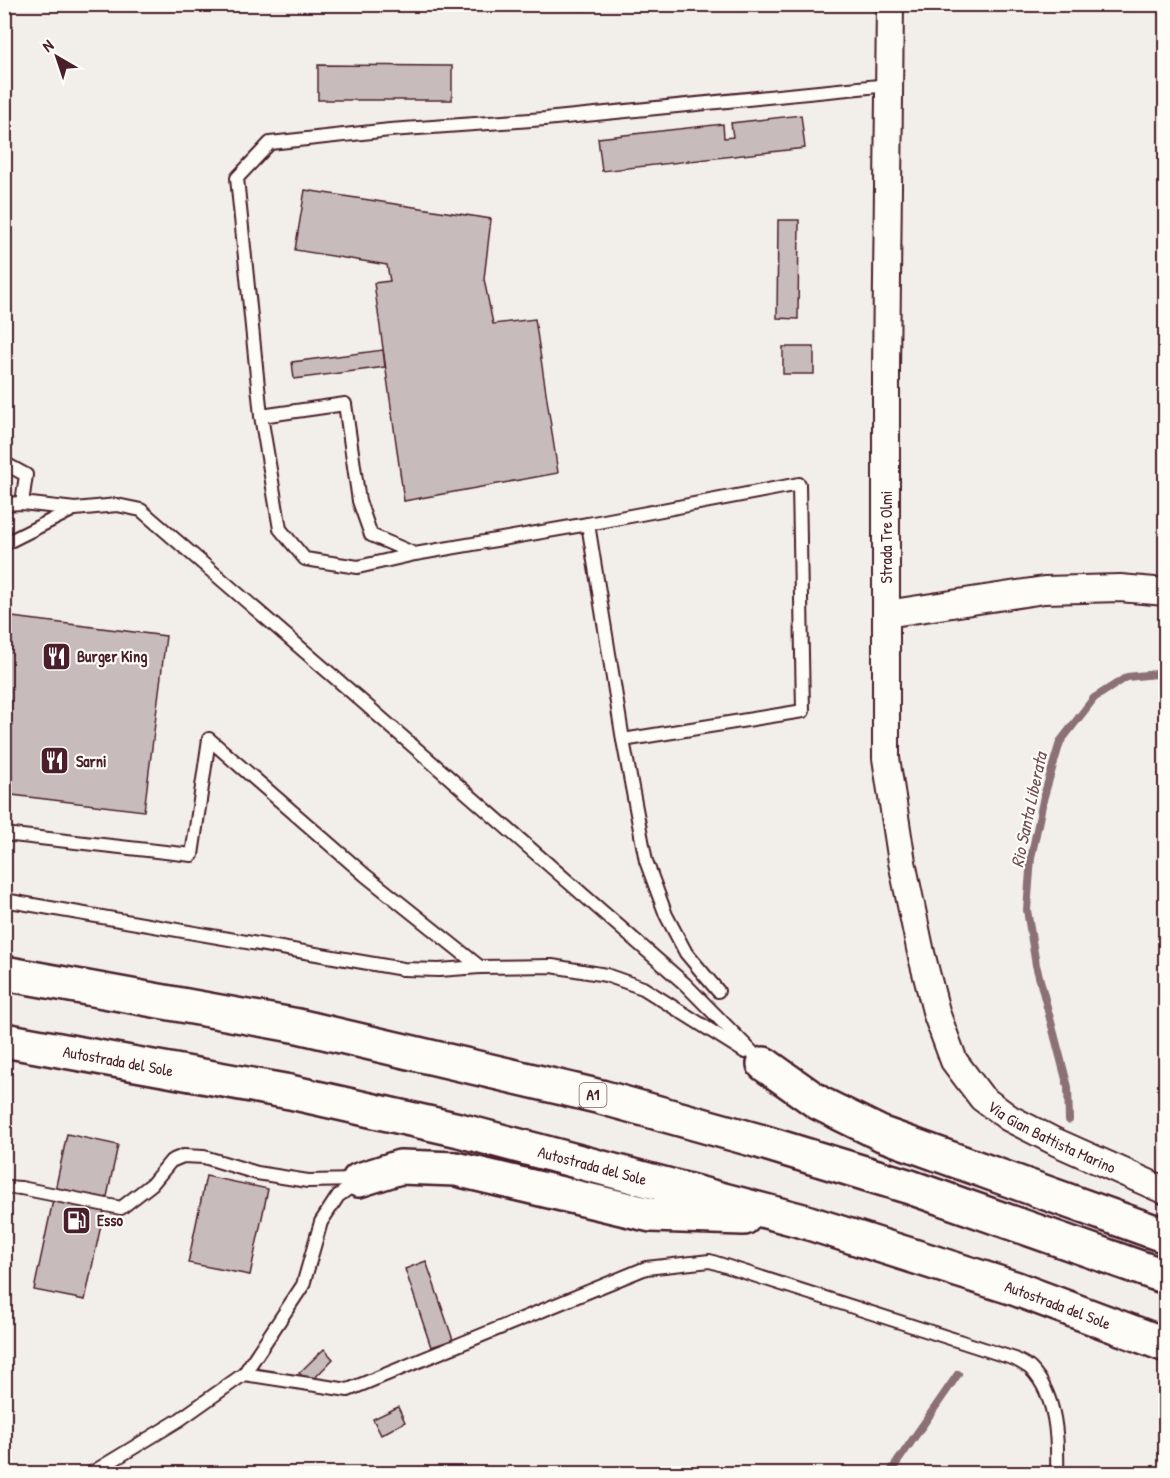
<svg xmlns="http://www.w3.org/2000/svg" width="1170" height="1478" viewBox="0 0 1170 1478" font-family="'Patrick Hand',sans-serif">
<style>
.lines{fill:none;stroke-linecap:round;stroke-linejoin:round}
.stream{stroke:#8b6f75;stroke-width:8}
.building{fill:#c8bbbb;stroke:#4a1f2b;stroke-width:1.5}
.lane-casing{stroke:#4a1f2b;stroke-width:16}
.street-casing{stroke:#4a1f2b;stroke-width:30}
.highway-casing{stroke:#4a1f2b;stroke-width:38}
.lane{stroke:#fdfcf7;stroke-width:12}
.street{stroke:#fdfcf7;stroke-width:26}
.highway{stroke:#fdfcf7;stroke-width:33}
.labels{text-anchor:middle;stroke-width:4.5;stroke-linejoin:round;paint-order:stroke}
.shield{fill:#fdfcf7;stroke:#806168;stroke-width:1.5}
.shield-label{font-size:15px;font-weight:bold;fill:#4a1f2b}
.street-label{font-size:16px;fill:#4a1f2b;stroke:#fdfcf7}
.poi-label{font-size:16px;font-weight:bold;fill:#4a1f2b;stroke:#fdfcf7;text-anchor:start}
.water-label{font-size:18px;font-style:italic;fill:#704e56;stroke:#fdfcf7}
</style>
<rect width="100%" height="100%" fill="#f2efeb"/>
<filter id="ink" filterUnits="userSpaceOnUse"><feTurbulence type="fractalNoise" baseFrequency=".0167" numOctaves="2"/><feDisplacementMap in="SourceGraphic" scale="12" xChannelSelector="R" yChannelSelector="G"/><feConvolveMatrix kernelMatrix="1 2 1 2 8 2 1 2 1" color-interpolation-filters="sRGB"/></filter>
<g filter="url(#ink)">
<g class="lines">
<!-- stream -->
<g class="stream">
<path d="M1069,1120L1068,1087L1036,965L1027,910L1031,858L1044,796L1060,742L1094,698L1127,677L1166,673"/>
<path d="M889,1474L958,1374"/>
</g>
</g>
<!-- building -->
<g class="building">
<path d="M525,4H549V9L526,10Z"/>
<path d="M556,4H585V10L556,9Z"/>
<path d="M318,65L452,66V100H318Z"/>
<path d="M801,115L805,148L602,171L598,138L723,124L724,138L733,137L731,123Z"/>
<path d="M305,190L491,219L484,279L493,324L535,319L558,473L404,501L374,283L390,281L387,265L295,250Z"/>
<path d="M778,220H799L798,319L777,318Z"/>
<rect x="783" y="347" width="31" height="27"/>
<path d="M383,350L385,367L294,379L292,362Z"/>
<path d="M4,616L166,636L144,811L4,794Z"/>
<path d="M67,1134L118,1145L85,1300L34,1290Z"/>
<path d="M206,1176L268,1189L250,1275L188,1263Z"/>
<path d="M426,1261L453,1340L431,1347L405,1269Z"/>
<path d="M324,1349L333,1359L310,1383L299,1373Z"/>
<path d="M398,1407L405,1422L381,1435L373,1419Z"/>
</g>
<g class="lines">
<defs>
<g id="lane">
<path d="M261,416L237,178L270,143L390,130L545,119L889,85"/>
<path d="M4,463L26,475L22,503"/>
<path d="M4,504L22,503L75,509L117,505L141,510L348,689L685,984L763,1063"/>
<path d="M588,524L799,484L803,711L623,740"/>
<path d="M4,544L74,509"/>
<path d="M415,554L358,567L305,559L280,529L261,416L345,404L359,501L371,535L415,554L588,524L623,740L646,861L666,915L686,953L718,991"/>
<path d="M4,834L192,855L209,739L365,875L480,967L552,966L606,975L643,988L745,1052"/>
<path d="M4,900L403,969L439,970L480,967"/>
<path d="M4,1187L21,1188L121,1208L152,1184L171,1161L183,1156L204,1157L257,1173L308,1181L358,1180"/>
<path d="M244,1374L348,1390L646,1268L710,1261L1015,1359C1020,1362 1027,1365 1031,1369C1057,1396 1058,1439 1057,1474"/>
<path d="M90,1474L179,1420L244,1374L303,1285L321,1222L338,1196L359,1181"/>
</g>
<g id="street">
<path id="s1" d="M890,4L886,371V758L902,862L921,953L937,1015L954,1061L982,1098L1009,1118L1056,1142L1166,1191"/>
<path d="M886,614L1044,590L1120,588L1166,592"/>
</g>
<g id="highway">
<path d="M4,973L298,1026L601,1097L759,1141L910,1187L1166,1277"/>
<path id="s2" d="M4,1040L290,1092L459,1130L803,1221L1014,1288L1166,1345"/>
<path d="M764,1064L819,1103L882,1134L1166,1236"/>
<path d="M359,1180L400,1167L456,1169L651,1215L744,1218"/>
</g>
</defs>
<!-- lane casing -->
<use href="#lane" class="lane-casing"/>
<!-- street casing -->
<use href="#street" class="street-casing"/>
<!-- highway casing -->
<use href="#highway" class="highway-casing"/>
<!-- lane -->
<use href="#lane" class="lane"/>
<!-- street -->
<use href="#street" class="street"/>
<!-- highway -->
<use href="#highway" class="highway"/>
</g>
</g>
<!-- icons -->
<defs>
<symbol id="restaurant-square" viewBox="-11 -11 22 22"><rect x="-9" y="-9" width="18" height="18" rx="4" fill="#4a1f2b" stroke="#fdfcf7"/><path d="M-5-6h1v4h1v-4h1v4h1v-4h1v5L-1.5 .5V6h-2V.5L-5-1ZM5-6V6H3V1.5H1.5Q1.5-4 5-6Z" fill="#fff"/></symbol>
<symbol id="fuel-square" viewBox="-11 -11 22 22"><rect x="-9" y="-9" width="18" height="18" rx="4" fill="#4a1f2b" stroke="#fdfcf7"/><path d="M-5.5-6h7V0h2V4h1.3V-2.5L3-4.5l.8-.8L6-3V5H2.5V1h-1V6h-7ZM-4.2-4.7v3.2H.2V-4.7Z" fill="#fff"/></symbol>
</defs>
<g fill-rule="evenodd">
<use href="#restaurant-square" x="40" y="640" width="33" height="33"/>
<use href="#restaurant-square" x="38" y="744" width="33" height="33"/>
<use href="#fuel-square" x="60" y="1204" width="33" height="33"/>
</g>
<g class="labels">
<!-- shield labels -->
<rect class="shield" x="579.5" y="1083" width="27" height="24" rx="4.5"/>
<g class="shield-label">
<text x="593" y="1100">A1</text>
</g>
<!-- street labels -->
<g class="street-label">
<text transform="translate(886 537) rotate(-90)" y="6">Strada Tre Olmi</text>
<text dy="6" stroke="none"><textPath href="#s2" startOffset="116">Autostrada del Sole</textPath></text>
<text dy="6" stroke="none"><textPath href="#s1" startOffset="1192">Via Gian Battista Marino</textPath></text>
<text dy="6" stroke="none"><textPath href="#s2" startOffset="602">Autostrada del Sole</textPath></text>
<text dy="6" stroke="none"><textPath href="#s2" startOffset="1088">Autostrada del Sole</textPath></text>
</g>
<!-- poi labels -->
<g class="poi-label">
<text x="77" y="662">Burger King</text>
<text x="76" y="767">Sarni</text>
<text x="97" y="1226">Esso</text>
</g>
<!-- water labels -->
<g class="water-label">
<text transform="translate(1029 810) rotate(-78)" y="6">Rio Santa Liberata</text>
</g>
</g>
<!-- margin -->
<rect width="1170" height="1478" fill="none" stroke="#fdfcf7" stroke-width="24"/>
<rect x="12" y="12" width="1146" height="1454" fill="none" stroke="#4a1f2b" stroke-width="2" filter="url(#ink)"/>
<!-- north arrow -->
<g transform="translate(57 57) rotate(321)" stroke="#fdfcf7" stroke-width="4.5" paint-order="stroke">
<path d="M0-4.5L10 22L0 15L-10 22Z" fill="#4a1f2b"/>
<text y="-9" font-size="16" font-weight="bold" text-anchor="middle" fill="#4a1f2b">N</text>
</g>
</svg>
